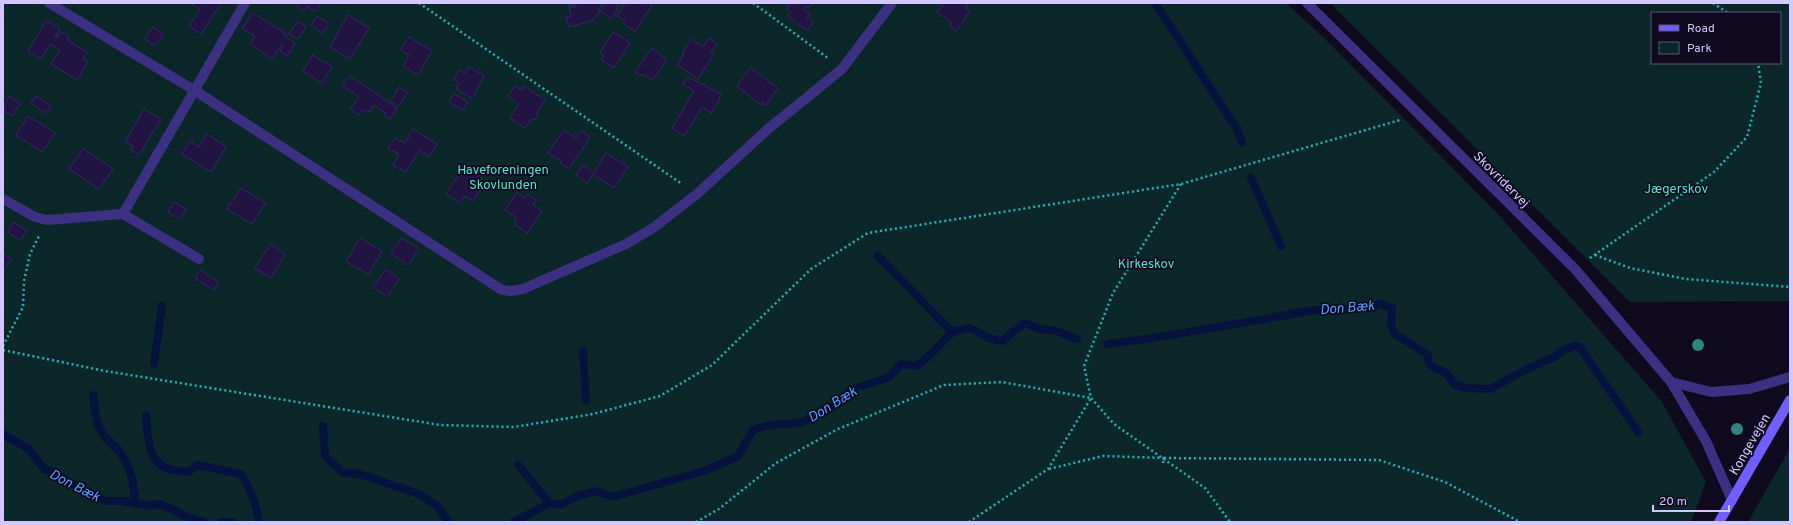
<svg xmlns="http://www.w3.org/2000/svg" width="1793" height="525" viewBox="0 0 1793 525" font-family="Overpass,sans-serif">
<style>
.green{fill:#0c2729;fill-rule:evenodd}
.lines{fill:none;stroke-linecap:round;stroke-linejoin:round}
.stream{stroke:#04133d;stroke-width:8}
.building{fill:#211441;stroke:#3a246f}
.path{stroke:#21b4b9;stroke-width:2.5;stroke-dasharray:2 3;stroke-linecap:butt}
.lane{stroke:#3b3082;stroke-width:10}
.street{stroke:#3b3082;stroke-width:10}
.secondary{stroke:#715eff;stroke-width:10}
.tree{fill:#2e8580}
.labels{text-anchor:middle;stroke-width:3.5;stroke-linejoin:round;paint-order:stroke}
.park-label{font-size:13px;fill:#48ead1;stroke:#0f0a1e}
.street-label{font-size:13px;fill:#d3c7ff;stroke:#0f0a1e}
.water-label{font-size:14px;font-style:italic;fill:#55a0ff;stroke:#0f0a1e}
</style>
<rect width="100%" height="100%" fill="#0f0a1e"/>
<!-- green -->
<g class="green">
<path d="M3,3H1286L1324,38L1498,214L1662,402L1706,482L1691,522H3Z"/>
<path d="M1330,3H1790V301L1630,302ZM1652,13H1780V63H1652Z"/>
<path d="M1790,448V522H1748Z"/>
</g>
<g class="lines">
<!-- stream -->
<g class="stream">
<path d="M1155,3L1237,129L1242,143"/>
<path d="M1251,178L1281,246"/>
<path d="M878,256L952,332"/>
<path d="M1108,344L1154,338L1315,310L1364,308L1381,304L1392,308L1391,325L1395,334L1428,355V362L1433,367L1446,373L1455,385L1467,388L1490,389L1527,369L1556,356L1563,350L1575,346L1580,347L1638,432"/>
<path d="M583,351L586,400"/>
<path d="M154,364L162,306"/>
<path d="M93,395C94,404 95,416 98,425C102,437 111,442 119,451C131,466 134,484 135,503"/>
<path d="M146,416C148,435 147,462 169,469C174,471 182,471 188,472L198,465L241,474C251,489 256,504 259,522"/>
<path d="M323,426L325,456L342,472L363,475L419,494L437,506L449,522"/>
<path d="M3,434L29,449L44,469L62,477L84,491L105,501H125L148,506L160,504L174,510L184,516L204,522"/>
<path d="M518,465C530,478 538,491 550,503"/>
<path d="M221,522H233"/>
<path d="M514,522L550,503L560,505L577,496L596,491L613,497L707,470L738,456L753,430L765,426L803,422L837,404L855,388L888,378L901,364L917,366L933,352L952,332L969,328L991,339L1002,341L1024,323L1043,330H1054L1077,339"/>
</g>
</g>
<!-- building -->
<g class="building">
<path d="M190,3H221L201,34L189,26L200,9Z"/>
<path d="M296,3H320L315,11L307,7L304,11L295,4Z"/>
<path d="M567,3H603L598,10L600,11L593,20L569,27L566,17L571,16L569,8L577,6L573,4L571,6Z"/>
<path d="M607,3H613L619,7L611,19L601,11Z"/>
<path d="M626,3H648L652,5L635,31L623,24L625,21L617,16Z"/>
<path d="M791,3H813L809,8L806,7L804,10L810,14L807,17L813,22L807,30L788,16L791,12L787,9Z"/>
<path d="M944,3H965L968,5L965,8L970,12L956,31L950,26L952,23L937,12Z"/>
<path d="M253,13L285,33L284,35L295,43L287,56L280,51L283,45L282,44L272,59L250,44L255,36L242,29Z"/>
<path d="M348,15L369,28L350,59L330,47Z"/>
<path d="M317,16L329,24L322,33L311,25Z"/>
<path d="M46,21L60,29L55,37L57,38L62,32L69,36L67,40L87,52L83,59L88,62L77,80L51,64L60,50L50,44L41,59L28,51Z"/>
<path d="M298,21L306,27L298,39L289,34Z"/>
<path d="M153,27L163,34L155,46L145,39Z"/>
<path d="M613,32L630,43L614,68L602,60L604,55L600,53Z"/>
<path d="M409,37L432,51L418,75L403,66L409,55L401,50Z"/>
<path d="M709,38L717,44L711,52L714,54L698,79L678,65L684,54H682L691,39L703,47Z"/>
<path d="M652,48L667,60L652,80L643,74L641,76L635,72Z"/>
<path d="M313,55L332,67L322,83L303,71Z"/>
<path d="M469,67L484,76L472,98L456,89L459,83L454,80L459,70L465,73Z"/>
<path d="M750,68L778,88L766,105L762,102L761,105L737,86Z"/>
<path d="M350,76L397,108L390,119L384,115L385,113L374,105L370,112L367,110L365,112L362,110L359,115L351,109L359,97L343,86Z"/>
<path d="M688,77L721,94L719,98L720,99L711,113L702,107L684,136L672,128L694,91L683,84Z"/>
<path d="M515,86L522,90L524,86L545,100L536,113L538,114L535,120L532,119L525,128L510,118L519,104L508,96Z"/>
<path d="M399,87L407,92L399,106L391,101Z"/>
<path d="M454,94L468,102L463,110L449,102Z"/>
<path d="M9,96L20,104L12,116L3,110Z"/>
<path d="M36,96L51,106L46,113L31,103Z"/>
<path d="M144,109L161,119L139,155L131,150L133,146L125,142Z"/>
<path d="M28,116L55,133L42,152L16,135Z"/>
<path d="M413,129L437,144L429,157L419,151L406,172L393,165L399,154L388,148L395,138L405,143Z"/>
<path d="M564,130L576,138L581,131L590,137L569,169L560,163L561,161L548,153Z"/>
<path d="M207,134L226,147L211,172L182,154L190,141L199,147Z"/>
<path d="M83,149L113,169L99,189L69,169Z"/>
<path d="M606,153L628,167L614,188L593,174L587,183L576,175L583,165L594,173Z"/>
<path d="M466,163L481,173L476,181L483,186L473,201L465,196L460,203L446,194Z"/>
<path d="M241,188L265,203L252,224L227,209Z"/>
<path d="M517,193L524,198L527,194L536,200L533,205L542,211L527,233L514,224L517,218L505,210Z"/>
<path d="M174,202L186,209L180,219L168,212Z"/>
<path d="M13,222L26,230L21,240L8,233Z"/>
<path d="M360,238L382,251L369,274L346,262Z"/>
<path d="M402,238L419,249L408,265L391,253Z"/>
<path d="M270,244L285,254L271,278L255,268Z"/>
<path d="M3,254L11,259L3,272Z"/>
<path d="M386,269L399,279L387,297L373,287Z"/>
<path d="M200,270L218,282L214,290L195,278Z"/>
</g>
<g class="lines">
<!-- path -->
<g class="path">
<path d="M419,3L682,184"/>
<path d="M753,3L828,58"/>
<path d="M1713,3L1728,13"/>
<path d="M1181,184L1113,293L1084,366L1091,398L1114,424L1205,488L1230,522"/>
<path d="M1595,255L1630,268L1686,279L1790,287"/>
<path d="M1590,258L1714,172L1747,137L1761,83L1758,63"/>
<path d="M3,346L23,307L24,281L30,254L39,236"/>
<path d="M3,350L105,371L440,425L514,427L593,414L660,396L712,365L811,269L868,233L1181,184L1400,120"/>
<path d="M1164,458L1379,460L1445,482L1520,522"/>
<path d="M1049,469L1103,456L1164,458L1163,463"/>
<path d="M696,522L719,509L776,463L838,429L944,385L1002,382L1091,398L1048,469L969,522"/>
</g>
<!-- lane -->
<g class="lane">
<path d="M49,3L194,90L502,290L511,291L523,289L626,244L653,228L697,194L768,129L842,69L892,3"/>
<path d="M3,199L35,217L47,220L123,214"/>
<path d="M123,214L245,3"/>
<path d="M123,214L199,259"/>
</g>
<!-- street -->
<g class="street">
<path d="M1307,3L1575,269L1671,382L1706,441L1732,500"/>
<path d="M1671,382L1711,392L1749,389L1790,377"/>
</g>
<!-- secondary -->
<path class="secondary" d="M1719,522L1790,400"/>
</g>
<!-- trees -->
<g class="tree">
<circle cx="1698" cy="345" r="6"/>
<circle cx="1737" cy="429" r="6"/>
</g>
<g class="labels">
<!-- park labels -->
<g class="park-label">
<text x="503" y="174">Haveforeningen<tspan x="503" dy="15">Skovlunden</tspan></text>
<text x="1676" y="193">Jægerskov</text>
<text x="1146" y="268">Kirkeskov</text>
</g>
<!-- street labels -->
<g class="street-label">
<text transform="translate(1502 179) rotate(45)" y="5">Skovridervej</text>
<text transform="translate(1749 444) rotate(-60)" y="5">Kongevejen</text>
</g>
<!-- water labels -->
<g class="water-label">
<text transform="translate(1347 307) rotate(-5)" y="5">Don Bæk</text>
<text transform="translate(832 404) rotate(-32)" y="5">Don Bæk</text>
<text transform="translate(75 485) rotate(27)" y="5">Don Bæk</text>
</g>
</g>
<!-- border -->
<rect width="1793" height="525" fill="none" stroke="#d3c7ff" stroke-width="8"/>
<!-- legend -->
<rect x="1651" y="12" width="130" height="52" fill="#0f0a1e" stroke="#5d5678"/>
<rect x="1659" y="25" width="20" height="6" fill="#715eff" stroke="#5d5678"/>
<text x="1687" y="32" font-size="12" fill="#d3c7ff">Road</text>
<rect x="1659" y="42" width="20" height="12" fill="#0c2729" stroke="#5d5678"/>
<text x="1687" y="52" font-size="12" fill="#d3c7ff">Park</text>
<!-- scale -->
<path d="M1653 505v6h76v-6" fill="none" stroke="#d3c7ff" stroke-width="2"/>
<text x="1659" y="505" font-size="12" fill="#d3c7ff" stroke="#0f0a1e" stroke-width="3" paint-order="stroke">20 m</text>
</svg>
